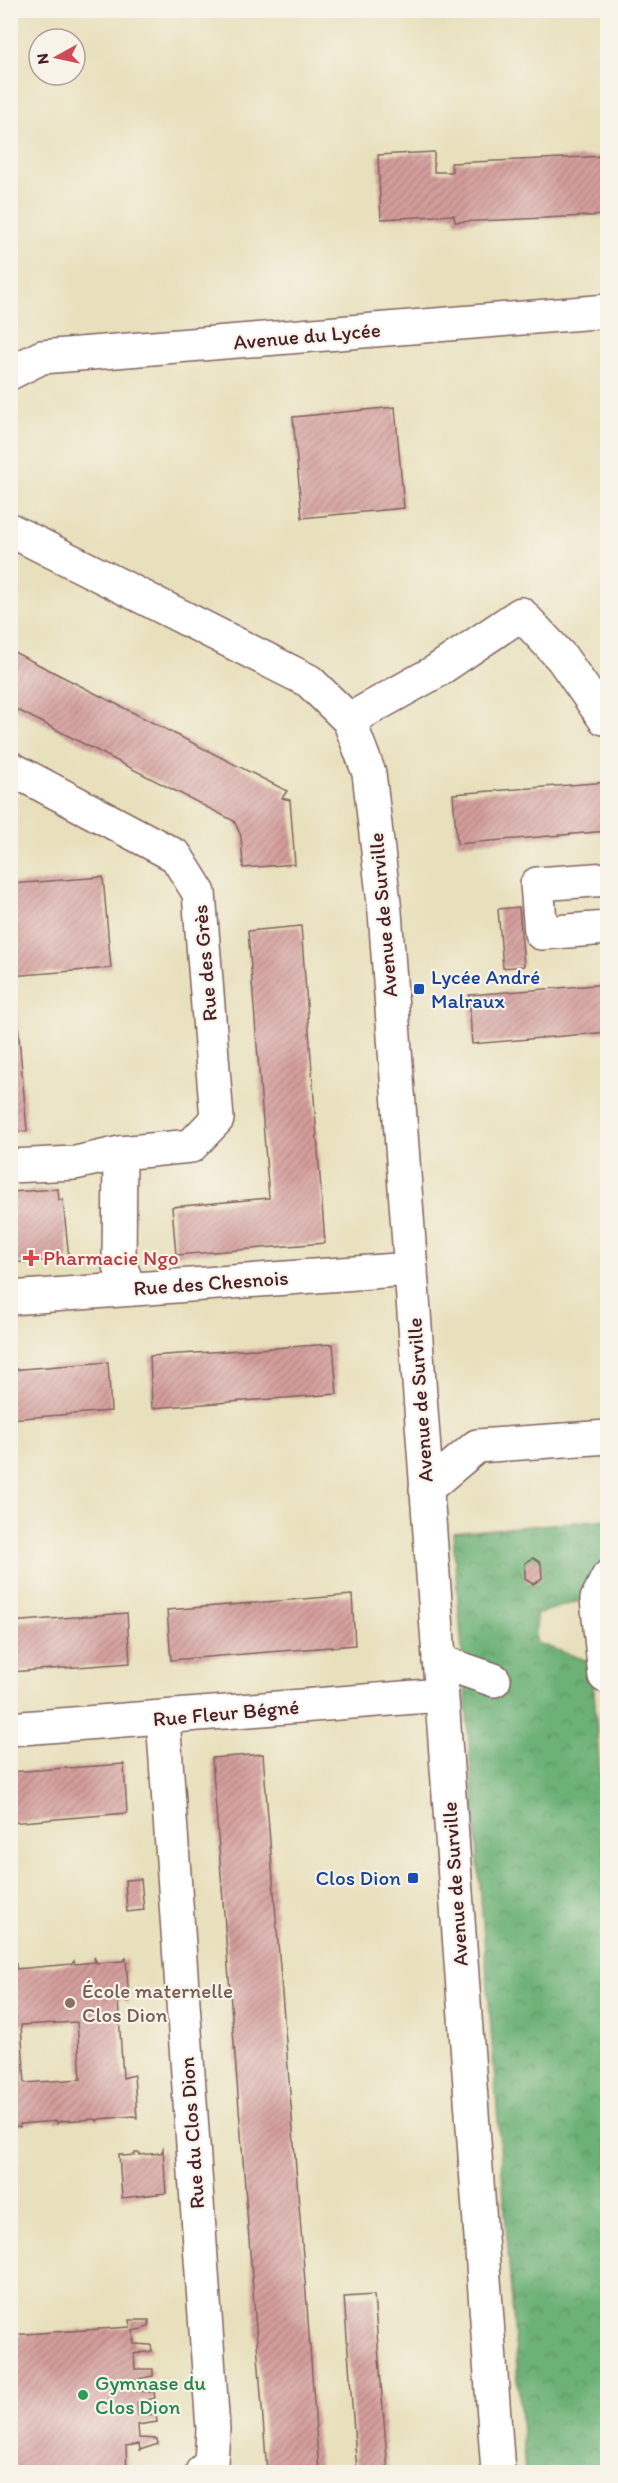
<svg xmlns="http://www.w3.org/2000/svg" width="618" height="2483" viewBox="0 0 618 2483" font-family="Itim,sans-serif">
<style>
.forest{fill:url(#forest-crowns);stroke:#5b6850;stroke-width:1.5}
.building{fill:url(#building-hatch);fill-rule:evenodd}
.lines{fill:none;stroke-linecap:round;stroke-linejoin:round}
.street-casing{stroke:#81635e;stroke-width:36}
.secondary-casing{stroke:#81635e;stroke-width:36}
.street{stroke:#fff;stroke-width:33}
.secondary{stroke:#fff;stroke-width:33}
.transit-dot{fill:#1a4fb4;stroke:#f7f3e8;stroke-width:2}
.health-dot{fill:#e0444e;stroke:#f7f3e8;stroke-width:2}
.education-dot{fill:#8d6e63;stroke:#f7f3e8;stroke-width:2}
.leisure-dot{fill:#2e9e5b;stroke:#f7f3e8;stroke-width:2}
.labels{text-anchor:middle;stroke-width:4.5;stroke-linejoin:round;paint-order:stroke}
.street-label{font-size:21px;fill:#4a1f2b;stroke:#f7f3e8}
.transit-label{font-size:21px;fill:#164399;stroke:#f7f3e8;text-anchor:start}
.health-label{font-size:21px;fill:#be3a42;stroke:#f7f3e8;text-anchor:start}
.education-label{font-size:21px;fill:#785e54;stroke:#f7f3e8;text-anchor:start}
.leisure-label{font-size:21px;fill:#27864d;stroke:#f7f3e8;text-anchor:start}
</style>
<defs>
<pattern id="forest-crowns" width="20" height="18" patternUnits="userSpaceOnUse" patternTransform="scale(1.5)"><rect width="20" height="18" fill="#6cb176"/><path d="M2 6a3 3 0 1 1 6 0M12 15a3 3 0 1 1 6 0" fill="none" stroke="#5b8f61"/></pattern>
<pattern id="building-hatch" width="6" height="6" patternUnits="userSpaceOnUse" patternTransform="scale(1.5)"><rect width="6" height="6" fill="#d49e9c"/><path d="M-1 1l2-2M0 6l6-6M5 7l2-2" fill="none" stroke="#ae807f"/></pattern>
</defs>
<rect width="100%" height="100%" fill="#f7f3e8"/>
<filter id="ink" filterUnits="userSpaceOnUse"><feTurbulence type="fractalNoise" baseFrequency=".0167" numOctaves="2"/><feDisplacementMap in="SourceGraphic" scale="12" xChannelSelector="R" yChannelSelector="G"/><feConvolveMatrix kernelMatrix="1 2 1 2 8 2 1 2 1" color-interpolation-filters="sRGB"/></filter>
<filter id="wash" filterUnits="userSpaceOnUse"><feTurbulence type="fractalNoise" baseFrequency=".008" numOctaves="4" result="noise"/><feDisplacementMap in="SourceGraphic" scale="24" xChannelSelector="R" yChannelSelector="G"/><feGaussianBlur stdDeviation="1.35" result="paint"/><feColorMatrix in="noise" values="0 0 0 0 0 0 0 0 0 0 0 0 0 0 0 0 0 1.4 0 .05"/><feComposite in="paint" operator="in"/></filter>
<g filter="url(#wash)">
<rect width="100%" height="100%" fill="#e8e0bc"/>
<!-- forest -->
<path class="forest" d="M607,1519V1615L582,1600L536,1614V1643L592,1662L608,1890L607,2472H525L453,1533Z"/>
<g id="blocks">
<!-- building -->
<g class="building">
<path d="M434,152V172H452L451,163L608,156V215L455,222L454,215L381,219L378,155Z"/>
<path d="M12,280L14,303L10,310V281Z"/>
<path d="M395,407L404,508L302,518L293,417Z"/>
<path d="M10,650L287,791L282,798L290,800L295,864L243,868L241,836L234,821L10,706Z"/>
<path d="M608,782V831L457,844L453,794Z"/>
<path d="M103,877L111,968L10,976V884Z"/>
<path d="M519,907L524,966L503,968L498,909Z"/>
<path d="M301,926L325,1243L176,1255L172,1207L269,1198L248,931Z"/>
<path d="M608,984V1032L472,1044L469,995Z"/>
<path d="M10,1001H16L27,1131L10,1132Z"/>
<path d="M58,1189L59,1200H63L69,1259L10,1263V1192Z"/>
<path d="M333,1344L337,1394L152,1408L150,1356Z"/>
<path d="M108,1362L111,1411L10,1419V1370Z"/>
<path d="M533,1558L541,1563L542,1578L533,1584L525,1579V1563Z"/>
<path d="M352,1595L355,1645L171,1660L167,1610Z"/>
<path d="M127,1613L130,1663L10,1672V1622Z"/>
<path d="M263,1754L307,2306L319,2472H267L212,1758Z"/>
<path d="M124,1764L127,1813L10,1823V1772Z"/>
<path d="M141,1879L144,1910L127,1912L125,1880Z"/>
<path d="M94,1957L97,1963L123,1961L126,1958L129,2002H126V1999H118L123,2078L134,2075L137,2118L134,2116L99,2119L97,2121L96,2119L60,2121L57,2124V2121L20,2124V2127L10,2125V1969L16,1964V1969L72,1964L74,1961L75,1964L95,1962ZM77,2022L81,2079L25,2083L21,2025Z"/>
<path d="M163,2149L166,2193L122,2198L119,2154H122L123,2156L135,2155V2153H140V2155L161,2153Z"/>
<path d="M374,2295L388,2472H357L344,2297Z"/>
<path d="M130,2320H149V2327L133,2331L134,2344L151,2345L152,2351L134,2354L135,2369H153V2376L136,2379L137,2391L154,2392L155,2398L137,2402L138,2415L156,2414L157,2422L138,2425L139,2438L157,2439L158,2444L140,2450L139,2444L126,2446L127,2472H10V2335L130,2327Z"/>
</g>
</g>
</g>
<g filter="url(#ink)">
<use href="#blocks" fill-opacity="0" stroke="#81635e" stroke-width="1.5"/>
<g class="lines">
<defs>
<g id="street">
<path d="M10,373L42,357L608,311"/>
<path d="M349,720L435,672L521,614L562,658L604,718"/>
<path d="M10,768L176,856L199,893L217,1119L191,1146L120,1153L75,1163L10,1166"/>
<path d="M608,879L537,884L541,933L608,928"/>
<path d="M120,1153L119,1264L130,1289"/>
<path d="M10,1298L411,1269"/>
<path d="M426,1489L477,1446L608,1437"/>
<path d="M439,1661L494,1680"/>
<path d="M605,1676L597,1599L608,1577"/>
<path d="M163,1718L213,2429L211,2463L202,2472"/>
<path d="M10,1729L441,1695"/>
</g>
<path id="secondary" d="M10,530L309,681L349,720L369,773L385,912L498,2472"/>
</defs>
<!-- street casing -->
<use href="#street" class="street-casing"/>
<!-- secondary casing -->
<use href="#secondary" class="secondary-casing"/>
<!-- street -->
<use href="#street" class="street"/>
<!-- secondary -->
<use href="#secondary" class="secondary"/>
</g>
</g>
<!-- markers -->
<g class="transit-dot">
<rect x="413" y="983" width="12" height="12" rx="3"/>
<rect x="407" y="1872" width="12" height="12" rx="3"/>
</g>
<path class="health-dot" d="M28 1249h6v6h6v6h-6v6h-6v-6h-6v-6h6z"/>
<circle class="education-dot" cx="70" cy="2003" r="6"/>
<circle class="leisure-dot" cx="83" cy="2395" r="6"/>
<g class="labels">
<!-- street labels -->
<g class="street-label">
<text transform="translate(307 336) rotate(-5)" y="7">Avenue du Lycée</text>
<text transform="translate(383 915) rotate(-95)" y="7">Avenue de Surville</text>
<text transform="translate(205 963) rotate(-95)" y="7">Rue des Grès</text>
<text transform="translate(211 1283) rotate(-4)" y="7">Rue des Chesnois</text>
<text transform="translate(420 1400) rotate(-94)" y="7">Avenue de Surville</text>
<text transform="translate(226 1713) rotate(-5)" y="7">Rue Fleur Bégné</text>
<text transform="translate(455 1884) rotate(-94)" y="7">Avenue de Surville</text>
<text transform="translate(192 2133) rotate(-94)" y="7">Rue du Clos Dion</text>
</g>
<!-- transit labels -->
<g class="transit-label">
<text x="431" y="984">Lycée André<tspan x="431" dy="24">Malraux</tspan></text>
<text x="401" y="1885" text-anchor="end">Clos Dion</text>
</g>
<!-- health labels -->
<g class="health-label">
<text x="43" y="1265">Pharmacie Ngo</text>
</g>
<!-- education labels -->
<g class="education-label">
<text x="82" y="1998">École maternelle<tspan x="82" dy="24">Clos Dion</tspan></text>
</g>
<!-- leisure labels -->
<g class="leisure-label">
<text x="95" y="2390">Gymnase du<tspan x="95" dy="24">Clos Dion</tspan></text>
</g>
</g>
<!-- margin -->
<rect width="618" height="2483" fill="none" stroke="#f7f3e8" stroke-width="36"/>
<!-- north arrow -->
<g transform="translate(57 57) rotate(262)"><circle r="28" fill="#f7f3e8" stroke="#b29e9c" stroke-width="1.5"/>
<path d="M0-4.5L10 22L0 15L-10 22Z" fill="#d1495b"/>
<text y="-9" font-size="16" font-weight="bold" text-anchor="middle" fill="#4a1f2b">N</text>
</g>
</svg>
